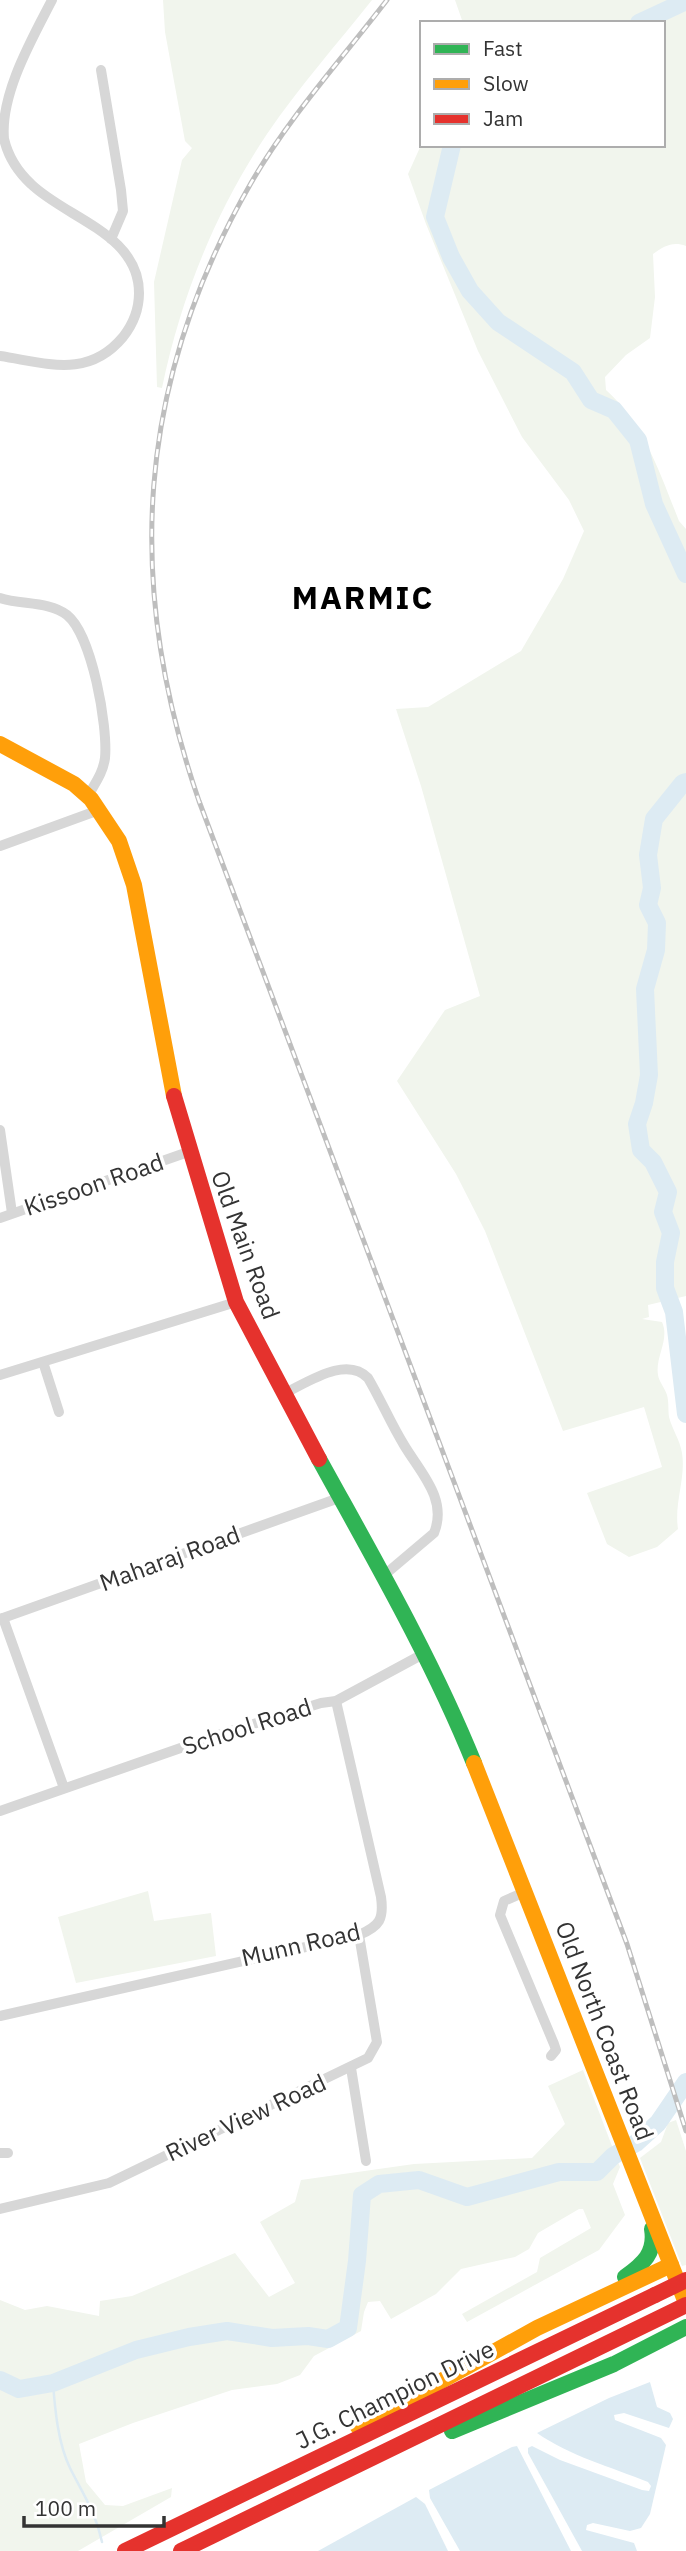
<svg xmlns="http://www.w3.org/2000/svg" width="686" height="2551" viewBox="0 0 686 2551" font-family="'IBM Plex Sans',sans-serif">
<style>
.green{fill:#f1f5ed}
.water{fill:#ddebf3}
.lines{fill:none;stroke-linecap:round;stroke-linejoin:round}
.stream{stroke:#ddebf3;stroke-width:2.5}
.river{stroke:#ddebf3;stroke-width:18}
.street{stroke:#d7d7d7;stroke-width:10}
.fast{stroke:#30b455;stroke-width:16}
.slow{stroke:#ff9f0a;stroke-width:16}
.jam{stroke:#e5322d;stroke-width:16}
.rail-casing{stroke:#bebebe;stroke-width:5}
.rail{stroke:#fff;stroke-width:2.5;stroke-dasharray:8;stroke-linecap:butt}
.jam-bridge{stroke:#e5322d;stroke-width:16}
.labels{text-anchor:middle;stroke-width:7;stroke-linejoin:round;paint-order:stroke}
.street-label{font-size:24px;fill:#333;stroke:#fff}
.district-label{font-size:32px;font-weight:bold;letter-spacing:2px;fill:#000;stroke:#fff}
</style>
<rect width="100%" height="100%" fill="#fff"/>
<!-- green -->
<g class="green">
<path d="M163,0H372C337,44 299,87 267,134C215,212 181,297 162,388L157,387L154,282L182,160L192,148L185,141L165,32Z"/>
<path d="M455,0H686V246C673,241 664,246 653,254L655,297L650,338L626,355L605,377L606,390C644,423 661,476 679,521L686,529V1296L648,1305L649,1317L642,1319L662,1322C670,1340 655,1356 658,1375C659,1382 665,1388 667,1395C669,1402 668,1410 669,1417C672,1429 680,1440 682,1453C686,1478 674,1503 678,1529L657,1547L629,1557L607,1544L587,1493L662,1467L644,1407L563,1431L485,1231L456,1174L397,1081L445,1010L480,996L421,786L396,709L428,707L521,651L563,579L584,531L569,500L522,437L478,351L426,224L408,174L422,143V145H663V23H463Z"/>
<path d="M148,1891L154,1921L211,1913L216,1956L76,1983L58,1917Z"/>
<path d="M583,2070L620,2167L613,2184L625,2215L599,2250L467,2322L462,2314L537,2272L540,2258L591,2228L583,2209H579L538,2233L529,2249L515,2257L461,2269L436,2294L391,2319L380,2301L368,2302L364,2312L361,2331L314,2356L300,2375L277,2384L232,2390L133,2423L79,2444L86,2482L105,2505L123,2506L172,2488L171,2497L78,2551H0V2300L25,2310L47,2306L99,2316L100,2301L132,2296L235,2253L269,2297L295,2283L260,2222L295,2202L301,2180L414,2164L532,2158L565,2124L548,2086Z"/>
<path d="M676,2120L686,2151V2265L682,2266L640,2158L661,2142L668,2123Z"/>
</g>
<!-- water -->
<g class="water">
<path d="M650,2382L657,2407L670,2413L673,2419L669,2428L624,2413L614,2415L615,2420L661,2438L666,2445L650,2514L641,2528L630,2531L593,2523L587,2525L586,2530L634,2543L637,2551H582L528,2453V2448L532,2446L560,2460L642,2490L649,2491L651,2486L648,2482C611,2467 570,2456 537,2433L609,2398Z"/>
<path d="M517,2446L571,2551H460L430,2498L429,2490L512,2447Z"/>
<path d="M416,2497L425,2504L448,2551H318Z"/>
</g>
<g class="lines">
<!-- stream -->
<path class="stream" d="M53,2383C55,2410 58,2443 70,2468C83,2494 96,2513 102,2542"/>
<!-- river -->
<g class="river">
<path d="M639,23L686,1"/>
<path d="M452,145L435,217L451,257L470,291L498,322L573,372L591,400L614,410L638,440L654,504L686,574"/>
<path d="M686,782L683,783L654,819L648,855L652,888L648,905L657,923L656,950L645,989L649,1075L644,1103L637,1124L641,1150L653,1162L668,1192L663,1212L671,1233L665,1262V1288L674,1312L686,1414"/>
<path d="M0,2380L19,2389L53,2383L136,2350L189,2337L227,2331L272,2338L308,2336L328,2339L348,2328L357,2261L362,2195L379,2184L419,2180L467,2197L559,2172H597L613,2156L636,2143L658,2123L686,2082"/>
</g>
<!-- street -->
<g class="street">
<path d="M101,70L121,190L123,211L111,239"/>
<path d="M0,356C47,363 88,379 123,337C134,323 139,310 139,293C139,234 66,218 31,184C18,172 8,156 4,139C0,94 32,39 52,0"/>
<path d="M0,598C21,605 49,601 67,615C92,635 108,726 105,758C103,773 95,783 88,796"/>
<path d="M0,846L99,810"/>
<path d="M0,1130L12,1213"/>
<path d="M0,1218L188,1152"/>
<path d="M43,1362L59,1412"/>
<path d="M0,1375L236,1302"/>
<path d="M283,1394C307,1383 346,1355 368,1378C381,1400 391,1424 404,1445C420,1472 448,1499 434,1533L382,1577"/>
<path d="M3,1618L64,1788"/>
<path d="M0,1619L339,1498"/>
<path d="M0,1811L215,1736L321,1703L336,1701L425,1653"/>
<path d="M525,1892L504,1901L500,1915L554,2044L556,2050L551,2056"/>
<path d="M0,2016L359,1935C380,1926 384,1919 381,1897L336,1701"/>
<path d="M351,2068L366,2161"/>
<path d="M0,2153H8"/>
<path d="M0,2209L109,2183L368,2058L377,2042L359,1935"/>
</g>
<!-- fast -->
<g class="fast">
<path d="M319,1459C374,1559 431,1657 474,1763"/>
<path d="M625,2277C643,2264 656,2253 652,2229"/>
<path d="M452,2431L614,2364L686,2327"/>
</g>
<!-- slow -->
<g class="slow">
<path d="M0,744L74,784L91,799L119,841L134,885L174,1096"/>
<path d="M474,1763L686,2303"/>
<path d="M358,2427L537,2328L671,2265"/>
</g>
<!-- jam -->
<g class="jam">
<path d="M174,1096L236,1302L319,1459"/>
<path d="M125,2551L655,2295"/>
<path d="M181,2551L686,2305"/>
</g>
<defs>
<path id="rail" d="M387,0C341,60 289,117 251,183C136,383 124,584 199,801L627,1944L686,2131"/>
</defs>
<!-- rail casing -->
<use href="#rail" class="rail-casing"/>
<!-- rail -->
<use href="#rail" class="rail"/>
<!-- jam-bridge -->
<path class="jam-bridge" d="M655,2295L686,2280"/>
</g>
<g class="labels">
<!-- street labels -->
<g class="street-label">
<text transform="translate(94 1185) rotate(-19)" y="8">Kissoon Road</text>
<text transform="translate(245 1245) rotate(70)" y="8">Old Main Road</text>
<text transform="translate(170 1559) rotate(-20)" y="8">Maharaj Road</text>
<text transform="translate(247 1727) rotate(-18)" y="8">School Road</text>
<text transform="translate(301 1945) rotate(-13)" y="8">Munn Road</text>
<text transform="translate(604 2031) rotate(69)" y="8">Old North Coast Road</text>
<text transform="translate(246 2118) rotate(-25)" y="8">River View Road</text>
<text transform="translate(395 2395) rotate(-26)" y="8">J.G. Champion Drive</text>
</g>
<!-- district labels -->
<g class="district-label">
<text x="363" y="609">MARMIC</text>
</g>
</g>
<!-- legend -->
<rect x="420" y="21" width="245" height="126" fill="#ffffff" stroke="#adadad" stroke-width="2"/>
<rect x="434" y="44" width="35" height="10" fill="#30b455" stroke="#adadad" stroke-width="2"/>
<text x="483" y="56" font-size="21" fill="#333333">Fast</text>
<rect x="434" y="79" width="35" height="10" fill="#ff9f0a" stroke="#adadad" stroke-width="2"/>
<text x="483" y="91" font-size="21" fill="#333333">Slow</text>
<rect x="434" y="114" width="35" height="10" fill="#e5322d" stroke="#adadad" stroke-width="2"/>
<text x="483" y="126" font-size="21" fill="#333333">Jam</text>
<!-- scale -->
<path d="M24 2516v10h140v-10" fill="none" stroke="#333333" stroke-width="3.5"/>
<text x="35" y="2516" font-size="21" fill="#333333" stroke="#ffffff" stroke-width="5" paint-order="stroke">100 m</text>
</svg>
